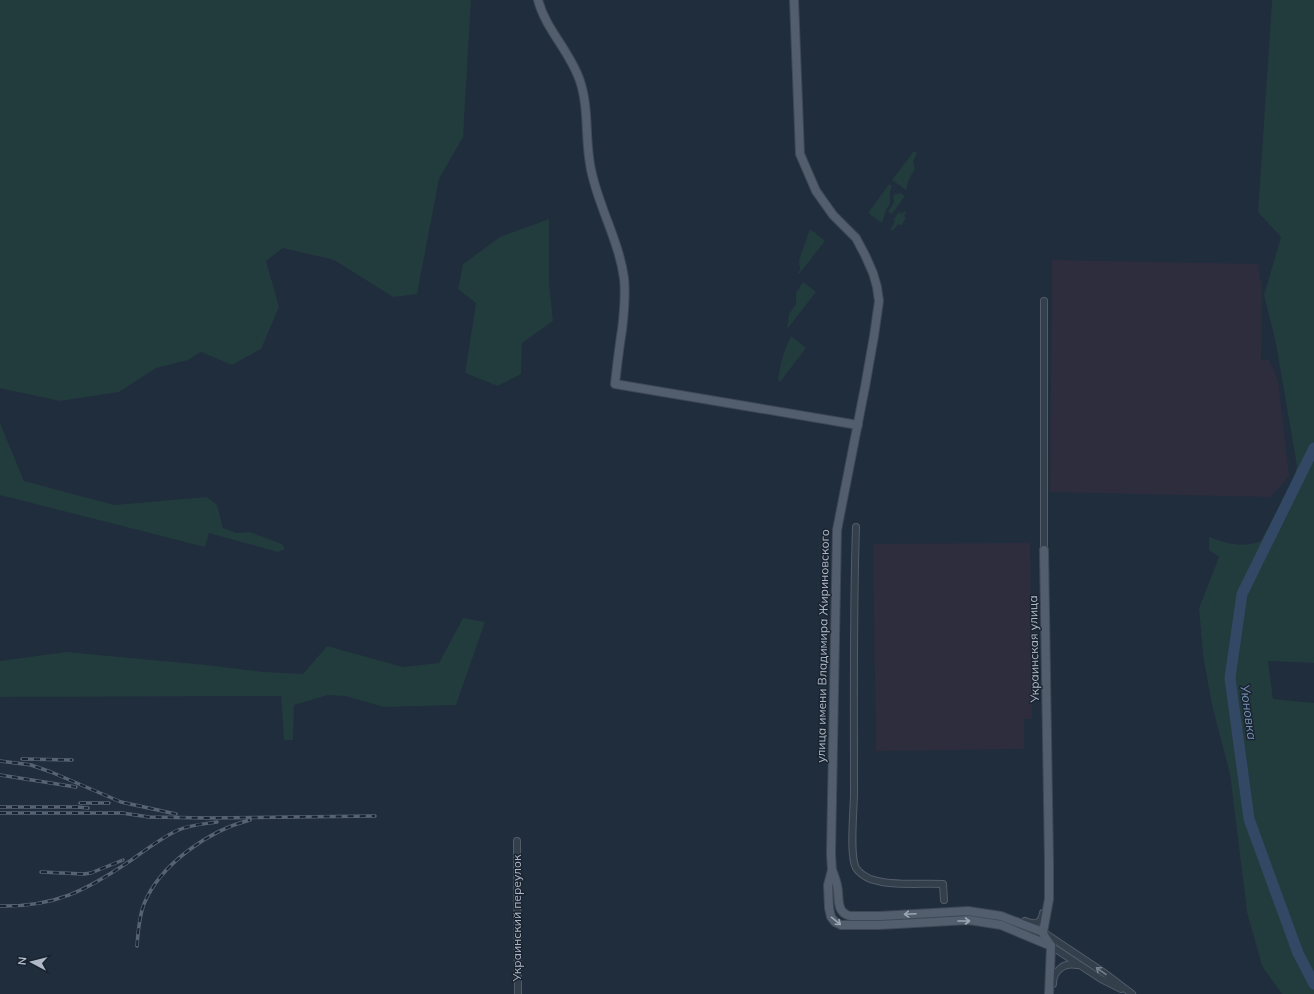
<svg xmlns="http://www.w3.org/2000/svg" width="1314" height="994" viewBox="0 0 1314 994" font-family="Mulish,sans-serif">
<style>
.medical{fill:#2e2d3d}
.green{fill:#223b3d}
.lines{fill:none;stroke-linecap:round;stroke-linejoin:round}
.river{stroke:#324865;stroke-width:11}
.minor-casing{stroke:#525c6a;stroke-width:8}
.major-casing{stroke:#3e4855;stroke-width:10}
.minor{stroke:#343f4c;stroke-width:6}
.major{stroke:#525e6d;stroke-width:8}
.rail-casing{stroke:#566374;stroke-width:3.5}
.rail{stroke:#1a2431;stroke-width:2;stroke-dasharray:6;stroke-linecap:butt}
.oneway{stroke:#9ca7b6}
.oneway2{stroke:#788290}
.labels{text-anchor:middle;stroke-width:3;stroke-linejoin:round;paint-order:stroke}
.street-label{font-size:12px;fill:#afb9c8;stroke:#1a2431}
.water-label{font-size:13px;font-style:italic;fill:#7490b2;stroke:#1a2431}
</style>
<rect width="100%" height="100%" fill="#202d3c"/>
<!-- medical -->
<g class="medical">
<path d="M1052,260L1258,264L1262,289L1261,360H1269L1278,380L1289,476L1271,497L1050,492Z"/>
<path d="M1030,543L1032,719H1024V749L876,751L873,544Z"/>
</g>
<!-- green -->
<g class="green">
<path d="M0,0H471L463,137L439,179L417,294L393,297L334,260L283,248L266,261L279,307L261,349L232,365L201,352L188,360L156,368L119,392L60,401L0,388Z"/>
<path d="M1272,0H1314V663L1268,661L1273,699L1314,703V994H1282L1262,966L1247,912L1230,774L1212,705L1203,655L1199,608L1219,557L1209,550V537C1228,544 1242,548 1261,541L1293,480L1297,466L1276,344L1264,295L1281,237L1258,212Z"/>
<path d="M914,151L917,153L913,161L915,169L909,179L906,190L892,180Z"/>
<path d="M889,184L892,186L890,192V204L886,210L882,223L868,213Z"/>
<path d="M901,193L905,196L892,214L888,212L894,202L893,195Z"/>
<path d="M904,211L906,212L904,216L906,218L901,226L898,224L893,231L890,229L895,222L893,220L899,212L902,214Z"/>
<path d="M549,219V282L553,321L522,343L521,374L498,386L465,373L476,303L458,289L463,264L500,237Z"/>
<path d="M810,229L825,241L799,274L798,273L800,269L799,260Z"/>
<path d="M803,282L816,292L788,328L787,327L788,323L789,314L796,304V293Z"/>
<path d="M791,336L806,348L780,382L778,380C780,365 784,349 791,336Z"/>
<path d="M0,423L24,481L114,505L207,497L217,505L223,528L237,533L250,532L282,544L285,549L278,552L209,533L205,547L0,495Z"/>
<path d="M463,618L485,622L456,705L384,707L345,696L328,695L294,705L293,740H284L281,696L0,697V661L66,652L206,665L264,672L303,674L327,646L403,667L439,663Z"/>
<path d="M969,914L997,919L1012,923L1011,926L1000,922H865V919Z"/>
</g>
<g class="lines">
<!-- river -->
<path class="river" d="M1314,448L1242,594L1230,678L1249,819L1298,953L1314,984"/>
<defs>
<g id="minor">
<path d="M856,527C853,615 854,704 854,793C854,810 849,855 856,868C859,873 868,879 874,880C891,886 924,883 943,884L944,900"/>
<path d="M1044,550V301"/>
<path d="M517,841L518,994"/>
<path d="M1025,921C1035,925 1041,924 1043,913"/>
<path d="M1043,932L1103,972L1132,994"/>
<path d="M1051,946L1101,979L1121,989"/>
<path d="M1053,984C1053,971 1064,962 1077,965"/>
</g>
<g id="major">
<path d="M538,0C546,30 570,51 580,81C590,111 584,143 592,174C600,209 619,242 624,278C626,296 624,313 622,330C619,348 617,366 615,384L858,425"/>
<path d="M794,0L800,154L816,191L833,215L856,238L865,255L873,273L877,287L879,301L874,336L865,387L837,530L831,854L832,870L828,885L829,908L831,917L835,922L841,925H879L969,920L1001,925L1051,946"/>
<path d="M1044,550L1049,862V899L1043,932C1044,938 1049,941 1051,946L1049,994"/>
<path d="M832,870C834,875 836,880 837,885C840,897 835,912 850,916H880L968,911L1001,916L1043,932"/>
</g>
</defs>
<!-- minor casing -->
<use href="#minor" class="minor-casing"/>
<!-- major casing -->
<use href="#major" class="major-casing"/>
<!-- minor -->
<use href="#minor" class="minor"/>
<!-- major -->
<use href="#major" class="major"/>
<defs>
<g id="rail">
<path d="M22,759L72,760"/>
<path d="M0,761L31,765L51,772L121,802L176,814"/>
<path d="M0,775L76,787"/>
<path d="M80,803H109"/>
<path d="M0,807H77L88,808"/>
<path d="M0,813H122L149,817L208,818L375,816"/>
<path d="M41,872L84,874L91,873L123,860"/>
<path d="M0,906C55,907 85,891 130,861C144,851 160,839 176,831C188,825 204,824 217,822"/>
<path d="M137,946C138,932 139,917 144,904C160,864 210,830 250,820"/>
</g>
</defs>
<!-- rail casing -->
<use href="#rail" class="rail-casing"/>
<!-- rail -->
<use href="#rail" class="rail"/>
</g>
<!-- one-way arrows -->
<defs><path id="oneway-shaft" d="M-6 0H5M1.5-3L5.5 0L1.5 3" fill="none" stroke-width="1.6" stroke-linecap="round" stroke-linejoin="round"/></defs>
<g class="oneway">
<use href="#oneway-shaft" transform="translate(910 914) rotate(177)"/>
<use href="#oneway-shaft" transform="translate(836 921) rotate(39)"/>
<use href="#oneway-shaft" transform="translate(964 921)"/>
</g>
<use class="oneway2" href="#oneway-shaft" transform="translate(1101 971) rotate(-145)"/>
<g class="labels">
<!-- street labels -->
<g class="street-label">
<text transform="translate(823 646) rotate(-89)" y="4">улица имени Владимира Жириновского</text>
<text transform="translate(1034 649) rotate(-91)" y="4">Украинская улица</text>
<text transform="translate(517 918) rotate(-90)" y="4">Украинский переулок</text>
</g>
<!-- water labels -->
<g class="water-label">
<text transform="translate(1249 712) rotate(82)" y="5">Уюновка</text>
</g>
</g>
<!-- north arrow -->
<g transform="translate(32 962) rotate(277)" stroke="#1a2431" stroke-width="3" paint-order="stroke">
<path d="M0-3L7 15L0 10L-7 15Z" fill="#afb9c8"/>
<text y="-6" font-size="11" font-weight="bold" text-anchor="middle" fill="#afb9c8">N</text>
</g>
</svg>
